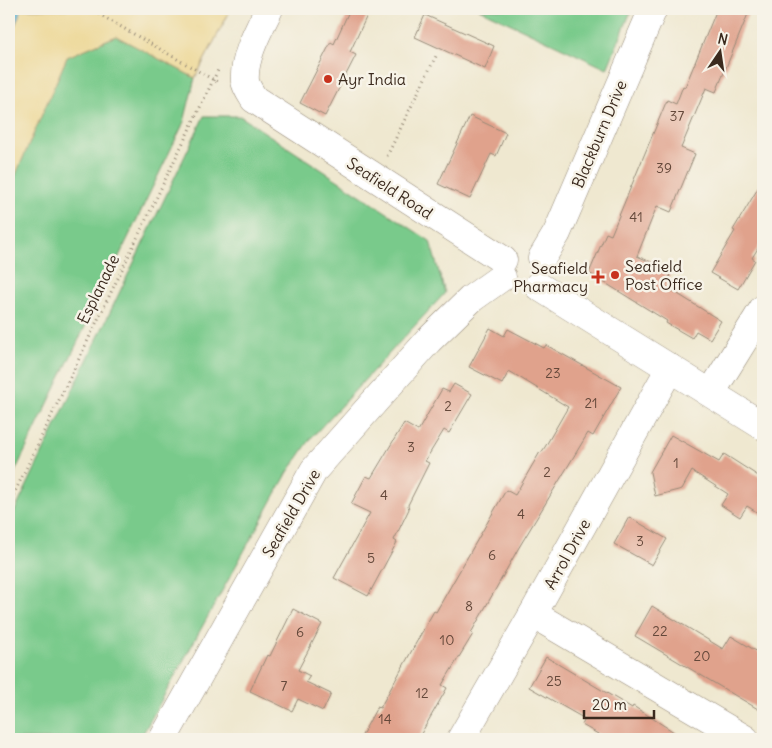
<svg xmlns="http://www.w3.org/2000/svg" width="772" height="748" viewBox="0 0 772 748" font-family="Delius,sans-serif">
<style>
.green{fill:#79ca8b;stroke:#5a7a54}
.sand{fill:#eeda9e;stroke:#94825e}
.water{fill:#58b4d6;stroke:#4a6f7a}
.building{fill:#e0a28c}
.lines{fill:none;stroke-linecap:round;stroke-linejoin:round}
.minor-casing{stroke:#958977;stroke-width:29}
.path{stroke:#958977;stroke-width:3;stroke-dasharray:1 4;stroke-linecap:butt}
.minor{stroke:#fff;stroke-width:28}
.poi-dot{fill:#c8321e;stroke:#f7f3e8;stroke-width:2}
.labels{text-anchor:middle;stroke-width:5;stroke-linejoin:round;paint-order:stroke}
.number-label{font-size:14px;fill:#64483a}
.poi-label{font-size:16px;fill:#3b2a1e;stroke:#f7f3e8;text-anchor:start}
.street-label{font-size:16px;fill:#3b2a1e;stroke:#f7f3e8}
</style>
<rect width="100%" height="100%" fill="#f7f3e8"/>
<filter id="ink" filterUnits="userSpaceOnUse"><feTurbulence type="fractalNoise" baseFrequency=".02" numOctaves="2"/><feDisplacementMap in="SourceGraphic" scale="10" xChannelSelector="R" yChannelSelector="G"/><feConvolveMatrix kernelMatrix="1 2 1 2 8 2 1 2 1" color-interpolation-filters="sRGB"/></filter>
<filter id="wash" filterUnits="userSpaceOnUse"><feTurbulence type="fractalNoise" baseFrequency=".0096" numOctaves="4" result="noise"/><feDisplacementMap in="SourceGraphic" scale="20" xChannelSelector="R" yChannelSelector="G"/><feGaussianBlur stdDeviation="1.12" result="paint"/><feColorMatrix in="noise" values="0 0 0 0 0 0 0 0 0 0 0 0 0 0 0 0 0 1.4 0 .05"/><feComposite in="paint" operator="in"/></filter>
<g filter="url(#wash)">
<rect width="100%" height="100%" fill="#efe8d0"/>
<!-- green -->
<g class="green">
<path d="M479,9H632L607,69Z"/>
<path d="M116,36L195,78L184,122L9,484V190L67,57Z"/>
<path d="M204,116H240L430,241L445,293L312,437L288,472L140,739H9V523Z"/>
</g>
<!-- sand -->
<path class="sand" d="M22,9H231L195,78L116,36L67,57L9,190V39Z"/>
<!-- water -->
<path class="water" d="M9,9H22L9,39Z"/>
<g id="blocks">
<!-- building -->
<g class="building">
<path d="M350,9H370L350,52L356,55L325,116L300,103L331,42L334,44Z"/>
<path d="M717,9H750L716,92L706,88L681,148L695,154L671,212L657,206L637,256L672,271L665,286L721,321L710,339L696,331L692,338L666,323L667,321L589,273L606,233L611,235L667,100L676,104L683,86L685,87Z"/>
<path d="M425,15L494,46L485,69L415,37Z"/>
<path d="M470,116L506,133L496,156L491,154L470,199L438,184Z"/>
<path d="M763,180V240L752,258L755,260L738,289L710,273L735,231L733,230Z"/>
<path d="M490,328L504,336L508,329L544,348L546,345L621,387L593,436L588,433L518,549L471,633L473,634L442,685L447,688L418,739H360L377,707L380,708L421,634L434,611L436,612L506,490L515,495L540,452L541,453L545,447L568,407L509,371L502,384L469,367Z"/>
<path d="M454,384L472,394L449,433L444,430L425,461L429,463L408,505L409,509L394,540L397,542L368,596L334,578L370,513L351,504L366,476L371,478L404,423L418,431L442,389L449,392Z"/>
<path d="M671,435L719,462L724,454L763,479V516L747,506L740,517L721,505L728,494L692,471L682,489L655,496L650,472Z"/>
<path d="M629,517L667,539L652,565L614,544Z"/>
<path d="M652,606L723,649L731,636L763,655V712L635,636Z"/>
<path d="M293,609L322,624L298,670L310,676L306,682L331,694L323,711L298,699L292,711L250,691L267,655L270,656Z"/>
<path d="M546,657L632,708L633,706L685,739H607L582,725L585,719L529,687Z"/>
</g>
</g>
</g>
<g filter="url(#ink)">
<use href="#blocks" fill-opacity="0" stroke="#958977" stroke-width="1"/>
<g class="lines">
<defs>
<g id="minor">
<path d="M269,9C259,29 243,58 245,81C246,87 251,94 254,99L503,260"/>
<path d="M542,258L557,233L653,9"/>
<path d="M538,286L763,426"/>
<path d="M711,393L763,309"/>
<path d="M533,614L745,739"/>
<path d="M163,739L314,470L429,340L471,299L502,277"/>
<path d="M461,739L533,614L670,368"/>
</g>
</defs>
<!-- minor casing -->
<use href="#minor" class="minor-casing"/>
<!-- path -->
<g class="path">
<path d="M90,9L219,83"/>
<path d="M387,156L436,56"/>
<path d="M9,504L219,68"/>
</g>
<!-- minor -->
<use href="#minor" class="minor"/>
</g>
</g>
<!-- markers -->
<g class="poi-dot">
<circle cx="328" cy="79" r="5"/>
<circle cx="615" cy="275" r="5"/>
<path d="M595.5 269.5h5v5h5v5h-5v5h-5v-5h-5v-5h5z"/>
</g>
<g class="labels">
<!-- number labels -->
<g class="number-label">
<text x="677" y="121">37</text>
<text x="664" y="173">39</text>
<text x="636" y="222">41</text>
<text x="553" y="378">23</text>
<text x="591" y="408">21</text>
<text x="448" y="411">2</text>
<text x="411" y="452">3</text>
<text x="676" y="468">1</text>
<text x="547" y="477">2</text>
<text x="384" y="500">4</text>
<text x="521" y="519">4</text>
<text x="640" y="546">3</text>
<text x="492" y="560">6</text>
<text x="371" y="563">5</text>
<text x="469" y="611">8</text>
<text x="660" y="636">22</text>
<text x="300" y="637">6</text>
<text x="447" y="645">10</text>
<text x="702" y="661">20</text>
<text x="554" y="686">25</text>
<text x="284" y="691">7</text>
<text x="422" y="698">12</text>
<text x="385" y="724">14</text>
</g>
<!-- poi labels -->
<g class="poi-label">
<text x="338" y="85">Ayr India</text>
<text x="625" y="272">Seafield<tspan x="625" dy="18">Post Office</tspan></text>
<text x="588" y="274" text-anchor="end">Seafield<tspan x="588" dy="18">Pharmacy</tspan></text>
</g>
<!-- street labels -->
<g class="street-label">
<text transform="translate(599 134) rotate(-67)" y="6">Blackburn Drive</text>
<text transform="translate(390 188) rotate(33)" y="6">Seafield Road</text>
<text transform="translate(98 289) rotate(-64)" y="6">Esplanade</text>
<text transform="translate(291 513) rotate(-60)" y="6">Seafield Drive</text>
<text transform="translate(567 554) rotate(-61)" y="6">Arrol Drive</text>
</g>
</g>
<!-- margin -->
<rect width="772" height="748" fill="none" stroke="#f7f3e8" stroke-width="30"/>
<!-- north arrow -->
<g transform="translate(720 52) rotate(13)" stroke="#f7f3e8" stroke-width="4" paint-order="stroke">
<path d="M0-4L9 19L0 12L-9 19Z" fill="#3b2a1e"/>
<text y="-8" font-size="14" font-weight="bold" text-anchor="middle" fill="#3b2a1e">N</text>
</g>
<!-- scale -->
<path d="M584 710v8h70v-8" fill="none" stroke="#3b2a1e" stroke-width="2.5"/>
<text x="592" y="710" font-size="15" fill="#3b2a1e" stroke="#f7f3e8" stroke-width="4" paint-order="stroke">20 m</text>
</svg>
